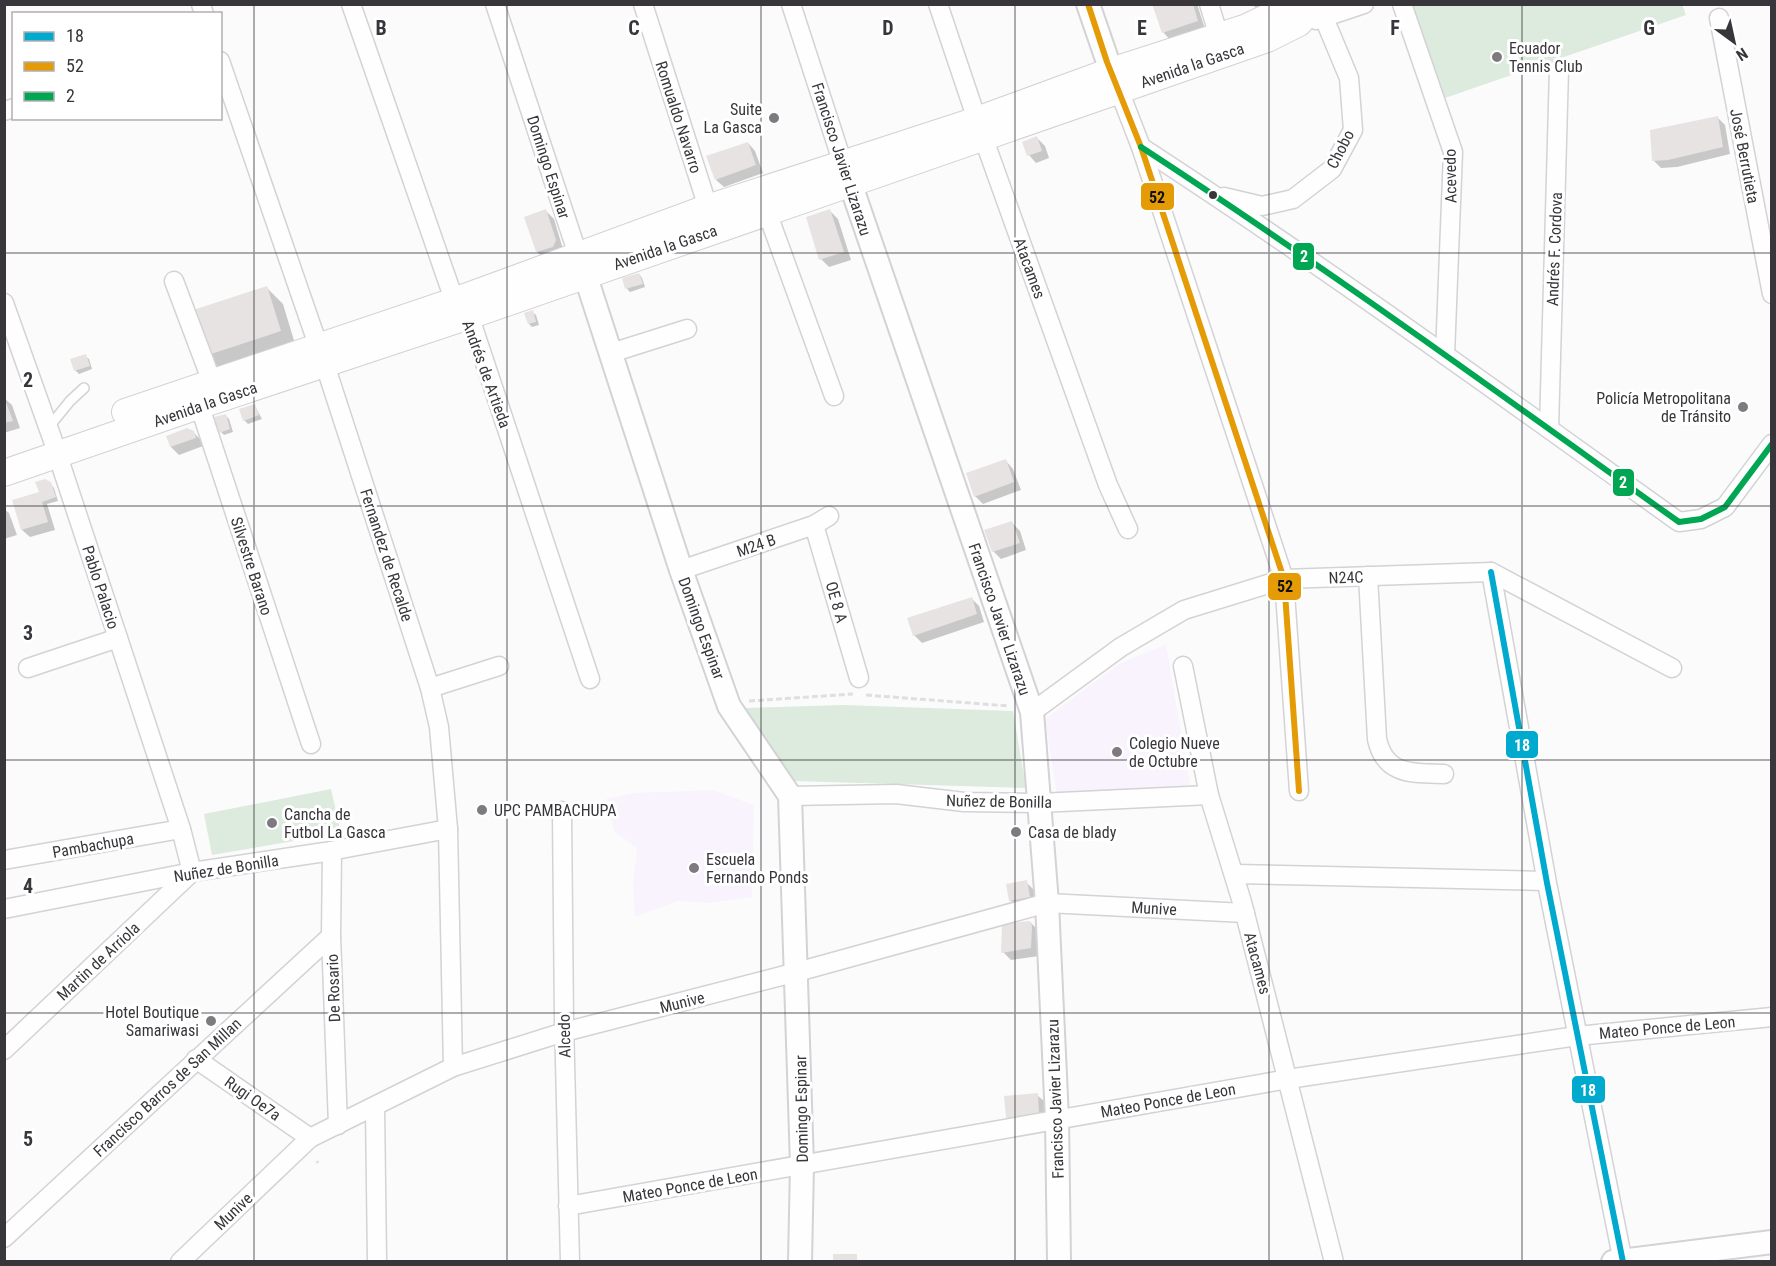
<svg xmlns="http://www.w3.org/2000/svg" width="1776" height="1266" viewBox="0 0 1776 1266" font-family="'Roboto Condensed',sans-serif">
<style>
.built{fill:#f9f3fd}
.green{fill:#dcebdd}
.shadow{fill:#0003}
.building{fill:#e7e3e2}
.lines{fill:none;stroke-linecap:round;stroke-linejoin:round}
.service-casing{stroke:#d3d2d4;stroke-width:12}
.minor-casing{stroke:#d3d2d4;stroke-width:21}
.tertiary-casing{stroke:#d3d2d4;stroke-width:26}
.secondary-casing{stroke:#d3d2d4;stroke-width:28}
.path{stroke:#dfdfdf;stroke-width:3;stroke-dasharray:6 3;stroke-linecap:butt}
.service{stroke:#fffeff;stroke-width:9}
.minor{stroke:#fffeff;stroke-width:18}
.tertiary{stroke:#fffeff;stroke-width:22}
.secondary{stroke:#fffeff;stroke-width:26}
.bus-1-casing{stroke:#fff;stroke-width:10}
.bus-2-casing{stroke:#fff;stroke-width:10}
.bus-3-casing{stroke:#fff;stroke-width:10}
.bus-1{stroke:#00a9ce;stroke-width:6}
.bus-2{stroke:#e49b06;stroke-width:6}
.bus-3{stroke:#00a651;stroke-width:6}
.grid{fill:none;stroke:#39363b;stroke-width:1.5;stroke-opacity:0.55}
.poi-dot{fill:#7d7b7f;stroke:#fff;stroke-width:2}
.bus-dot{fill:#39363b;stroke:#fff;stroke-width:2}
.labels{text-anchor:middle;stroke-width:6;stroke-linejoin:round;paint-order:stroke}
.poi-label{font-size:16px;fill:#39363b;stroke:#fff;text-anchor:start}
.street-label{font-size:16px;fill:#39363b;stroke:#fff}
.grid-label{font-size:20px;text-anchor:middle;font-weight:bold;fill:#39363b;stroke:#fff;stroke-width:6;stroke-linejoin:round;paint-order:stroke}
.line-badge{stroke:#fff;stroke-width:2}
.badge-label{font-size:16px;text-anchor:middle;font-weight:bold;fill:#fff}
.pale-badge-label{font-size:16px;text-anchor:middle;font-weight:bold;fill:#111}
</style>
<rect width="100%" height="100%" fill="#fcfbfc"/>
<!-- built -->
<g class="built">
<path d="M1166,644L1190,785L1057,795L1045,719L1119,664Z"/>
<path d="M713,790L754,805L752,897L709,903L678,901L635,917L633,887L637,848L614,831L606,799L634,793Z"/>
</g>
<!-- green -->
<g class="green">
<path d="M1682,4L1686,15L1445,98L1409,5Z"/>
<path d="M844,705L1013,711L1026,788L794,781L745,708Z"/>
<path d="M331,789L341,833L212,855L204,814Z"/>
</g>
<!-- shadow -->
<g class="shadow">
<path d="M1154,4H1197L1205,29L1171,41L1164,33Z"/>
<path d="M1252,4H1293L1267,20Z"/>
<path d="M1717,117L1725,125L1730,154L1677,167L1661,168L1653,160Z"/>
<path d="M1037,138L1045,146L1049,158L1036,163L1029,155Z"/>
<path d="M748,143L755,151L763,173L724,187L716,180Z"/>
<path d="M546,211L554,219L563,249L545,259L537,252Z"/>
<path d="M830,211L838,219L851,260L829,267L821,259Z"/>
<path d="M639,274L642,278L645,287L630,292L627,289Z"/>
<path d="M266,287L283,304L296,347L222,371L206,355Z"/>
<path d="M532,312L536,315L539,325L532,327L529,324Z"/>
<path d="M85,356L89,359L92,369L79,374L75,370Z"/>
<path d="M4,398L12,405L20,428L4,433Z"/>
<path d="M255,406L262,419L248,424L244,420Z"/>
<path d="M225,415L229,419L233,432L224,435L221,432Z"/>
<path d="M193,432L202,441L203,446L179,455L171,447L168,437Z"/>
<path d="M1006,461L1013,469L1021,490L983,504L975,496Z"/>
<path d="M50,483L54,488L58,501L47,504L55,530L30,537L22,530L40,493Z"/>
<path d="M4,509L9,513L17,535L4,539Z"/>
<path d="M1012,523L1020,531L1026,550L1001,559L993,551Z"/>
<path d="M971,598L979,606L984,622L922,643L914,635Z"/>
<path d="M1026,882L1034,890L1037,905L1018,908L1010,900Z"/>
<path d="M1030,922L1038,930L1039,956L1011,960L1003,952Z"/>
<path d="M1037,1095L1045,1102L1046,1123L1015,1125L1007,1118Z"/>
</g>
<!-- building -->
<g class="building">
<path d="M1152,4H1193L1198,21L1162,33Z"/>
<path d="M1718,116L1723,147L1668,160L1652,161L1650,130Z"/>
<path d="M1037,136L1042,151L1027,156L1022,142Z"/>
<path d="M748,142L756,165L715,180L706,156Z"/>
<path d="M546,209L556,240L553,247L536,252L524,217Z"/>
<path d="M830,209L844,252L819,260L806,217Z"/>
<path d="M639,273L643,284L625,289L622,278Z"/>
<path d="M267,286L281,331L205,356L190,311Z"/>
<path d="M533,310L536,322L528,324L524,313Z"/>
<path d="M86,354L90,366L74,371L70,359Z"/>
<path d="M4,397L13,421L4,423Z"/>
<path d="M255,404L259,415L243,421L239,409Z"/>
<path d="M226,414L230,429L219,433L214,417Z"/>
<path d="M187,428L194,431L196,438L170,447L166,436Z"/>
<path d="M1006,459L1014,482L974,497L966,473Z"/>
<path d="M45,479L51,482L56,497L42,502L48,522L21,530L12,500L39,492L35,482Z"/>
<path d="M1012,521L1020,543L992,552L984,530Z"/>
<path d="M972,597L977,614L913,636L907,618Z"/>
<path d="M1027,880L1030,897L1009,901L1006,884Z"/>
<path d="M1030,921L1032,926L1031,948L1001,953L1002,924Z"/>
<path d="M1038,1093L1039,1115L1006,1118L1004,1096Z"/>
<rect x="833" y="1254" width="24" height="8"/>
</g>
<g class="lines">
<defs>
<path id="service" d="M48,428L70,401L84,388"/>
<g id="minor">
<path d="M201,4L204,14"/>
<path d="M351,4L450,288L473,327L590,679"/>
<path d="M495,4L578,255"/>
<path d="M643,4L711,217"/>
<path d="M791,4L843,164"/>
<path d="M938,4L977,120L1108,485L1128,529"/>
<path d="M1209,4L1222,46"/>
<path d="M1402,4L1453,152L1445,355"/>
<path d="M1719,18L1772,294"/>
<path d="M1316,20L1364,4"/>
<path d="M220,61L328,374L430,688L439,727L448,829L453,1067"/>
<path d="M1115,80L1141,147L1284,579L1299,791"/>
<path d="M4,111L14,108"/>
<path d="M1141,147C1324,266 1501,395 1679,522L1701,519L1725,507L1772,444"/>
<path d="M1224,197L1262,206L1293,199L1332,169L1353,130L1349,78L1324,18L1326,4"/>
<path d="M767,212L834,396"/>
<path d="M174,281L212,382"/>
<path d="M4,303L52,438L181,829L192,872"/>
<path d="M611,353L687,329"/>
<path d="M196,395L311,744"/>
<path d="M1549,429L1559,69"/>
<path d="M814,525L859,678"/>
<path d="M681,570L814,525L829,516"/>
<path d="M1491,572L1547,883L1623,1262"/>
<path d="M1368,576L1377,739C1385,776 1413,773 1444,774"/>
<path d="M1183,666L1209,795L1242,902L1334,1262"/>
<path d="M28,668L118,638"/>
<path d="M430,688L499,666"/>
<path d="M1032,712L1121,647L1184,610L1284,579L1491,572L1672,668"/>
<path d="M790,796L896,794L964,802L1039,803L1209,795"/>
<path d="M562,811L564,1022L570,1262"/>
<path d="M332,851L331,936L338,1125"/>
<path d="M4,860L181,829"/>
<path d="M1234,874L1546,881"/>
<path d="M4,909L192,872L325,852L448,829"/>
<path d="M4,1050L192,872"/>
<path d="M196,1059L310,1138"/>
<path d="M375,1107L377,1262"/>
<path d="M568,1206L1288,1079L1577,1036L1772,1017"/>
<path d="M4,1238L331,936"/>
<path d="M180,1262L310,1138L453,1067L564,1032L797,972L1047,903L1245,913"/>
</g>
<g id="tertiary">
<path d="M1088,4L1111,71"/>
<path d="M845,168L1032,712L1047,903L1057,1119L1059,1262"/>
<path d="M580,259L681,570L729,706L790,796L802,1165L800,1262"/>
<path d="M1613,1262L1772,1242"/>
</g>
<g id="secondary">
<path d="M125,412L457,300L707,208L977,120L1111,71L1247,27L1270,16L1287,4"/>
<path d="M4,473L192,408L466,317L1267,39L1299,23L1315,4"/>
</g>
</defs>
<!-- service casing -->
<use href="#service" class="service-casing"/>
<!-- minor casing -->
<use href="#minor" class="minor-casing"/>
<!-- tertiary casing -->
<use href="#tertiary" class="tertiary-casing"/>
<!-- secondary casing -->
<use href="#secondary" class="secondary-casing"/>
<!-- path -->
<g class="path">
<path d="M866,695L1009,706"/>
<path d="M749,701L853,694"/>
<path d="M317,1161L318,1163"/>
</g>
<!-- service -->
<use href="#service" class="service"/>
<!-- minor -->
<use href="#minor" class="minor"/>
<!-- tertiary -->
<use href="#tertiary" class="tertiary"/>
<!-- secondary -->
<use href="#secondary" class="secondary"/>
<defs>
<path id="bus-1" d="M1491,572L1547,883L1623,1262"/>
<path id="bus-2" d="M1088,4L1107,62L1141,147L1284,579L1299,791"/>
<path id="bus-3" d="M1141,147C1324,266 1501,395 1679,522L1701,519L1725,507L1772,444"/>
</defs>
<!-- bus-1 casing -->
<use href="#bus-1" class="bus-1-casing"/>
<!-- bus-2 casing -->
<use href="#bus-2" class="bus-2-casing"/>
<!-- bus-3 casing -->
<use href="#bus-3" class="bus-3-casing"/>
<!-- bus-1 -->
<use href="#bus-1" class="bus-1"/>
<!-- bus-2 -->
<use href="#bus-2" class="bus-2"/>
<!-- bus-3 -->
<use href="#bus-3" class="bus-3"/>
</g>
<!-- grid -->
<path class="grid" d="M254,4V1262M507,4V1262M761,4V1262M1015,4V1262M1269,4V1262M1522,4V1262M4,253H1772M4,506H1772M4,760H1772M4,1013H1772"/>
<!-- markers -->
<g class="poi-dot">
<circle cx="1497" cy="57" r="6"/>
<circle cx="774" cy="118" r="6"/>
<circle cx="1743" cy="407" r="6"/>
<circle cx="1117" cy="752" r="6"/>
<circle cx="482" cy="810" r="6"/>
<circle cx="272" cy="823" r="6"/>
<circle cx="1016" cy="832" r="6"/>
<circle cx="694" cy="868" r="6"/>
<circle cx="211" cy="1021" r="6"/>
</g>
<circle class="bus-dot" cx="1213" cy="195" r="5"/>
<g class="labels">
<!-- poi labels -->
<g class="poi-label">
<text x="1509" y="54">Ecuador<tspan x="1509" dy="18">Tennis Club</tspan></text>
<text x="762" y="115" text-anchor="end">Suite<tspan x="762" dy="18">La Gasca</tspan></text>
<text x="1731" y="404" text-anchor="end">Policía Metropolitana<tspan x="1731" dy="18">de Tránsito</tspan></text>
<text x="1129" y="749">Colegio Nueve<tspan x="1129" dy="18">de Octubre</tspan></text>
<text x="494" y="816">UPC PAMBACHUPA</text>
<text x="284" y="820">Cancha de<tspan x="284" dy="18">Futbol La Gasca</tspan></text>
<text x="1028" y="838">Casa de blady</text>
<text x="706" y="865">Escuela<tspan x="706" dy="18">Fernando Ponds</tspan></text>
<text x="199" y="1018" text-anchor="end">Hotel Boutique<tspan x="199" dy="18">Samariwasi</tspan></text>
</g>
<!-- street labels -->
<g class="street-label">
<text transform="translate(1192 65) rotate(-19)" y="6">Avenida la Gasca</text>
<text transform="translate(679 117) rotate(72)" y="6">Romualdo Navarro</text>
<text transform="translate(1340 149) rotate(-63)" y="6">Chobo</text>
<text transform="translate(1745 156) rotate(79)" y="6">José Berrutieta</text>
<text transform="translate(842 159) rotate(72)" y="6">Francisco Javier Lizarazu</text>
<text transform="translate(549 167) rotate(72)" y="6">Domingo Espinar</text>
<text transform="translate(1450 176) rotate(-91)" y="6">Acevedo</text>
<text transform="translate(665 247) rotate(-19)" y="6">Avenida la Gasca</text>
<text transform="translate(1554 249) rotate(-88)" y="6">Andrés F. Cordova</text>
<text transform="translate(1030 268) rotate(70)" y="6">Atacames</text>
<text transform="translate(487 374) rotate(70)" y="6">Andrés de Artieda</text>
<text transform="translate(205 404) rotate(-19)" y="6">Avenida la Gasca</text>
<text transform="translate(756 545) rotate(-19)" y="6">M24 B</text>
<text transform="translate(387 555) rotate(72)" y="6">Fernandez de Recalde</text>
<text transform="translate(252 566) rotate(72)" y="6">Silvestre Barano</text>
<text transform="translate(1346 577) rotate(-2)" y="6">N24C</text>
<text transform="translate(101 587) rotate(72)" y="6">Pablo Palacio</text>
<text transform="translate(837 602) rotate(74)" y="6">OE 8 A</text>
<text transform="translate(1000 619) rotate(71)" y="6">Francisco Javier Lizarazu</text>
<text transform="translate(702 628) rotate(70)" y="6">Domingo Espinar</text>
<text transform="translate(999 801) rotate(1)" y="6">Nuñez de Bonilla</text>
<text transform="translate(93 845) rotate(-10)" y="6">Pambachupa</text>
<text transform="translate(226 868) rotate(-9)" y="6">Nuñez de Bonilla</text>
<text transform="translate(1154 908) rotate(3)" y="6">Munive</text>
<text transform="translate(98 961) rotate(-43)" y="6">Martin de Arriola</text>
<text transform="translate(1258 963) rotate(75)" y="6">Atacames</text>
<text transform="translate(333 988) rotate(-92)" y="6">De Rosario</text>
<text transform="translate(682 1002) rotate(-14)" y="6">Munive</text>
<text transform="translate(1667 1027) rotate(-5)" y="6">Mateo Ponce de Leon</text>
<text transform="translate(564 1036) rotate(-91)" y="6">Alcedo</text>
<text transform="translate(167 1087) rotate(-43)" y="6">Francisco Barros de San Millan</text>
<text transform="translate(253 1098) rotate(35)" y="6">Rugi Oe7a</text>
<text transform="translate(1055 1099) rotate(-92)" y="6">Francisco Javier Lizarazu</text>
<text transform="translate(1168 1100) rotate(-10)" y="6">Mateo Ponce de Leon</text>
<text transform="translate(801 1109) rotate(-91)" y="6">Domingo Espinar</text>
<text transform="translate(690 1185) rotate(-10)" y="6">Mateo Ponce de Leon</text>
<text transform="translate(233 1211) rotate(-44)" y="6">Munive</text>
</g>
</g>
<g class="grid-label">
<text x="381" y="35">B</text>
<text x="634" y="35">C</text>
<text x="888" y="35">D</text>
<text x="1142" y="35">E</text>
<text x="1395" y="35">F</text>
<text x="1649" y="35">G</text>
<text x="28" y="387">2</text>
<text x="28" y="640">3</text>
<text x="28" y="893">4</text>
<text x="28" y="1146">5</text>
</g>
<g class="line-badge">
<rect x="1140" y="182" width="35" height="29" rx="6" fill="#e49b06"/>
<rect x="1292" y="242" width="23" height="29" rx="6" fill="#00a651"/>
<rect x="1612" y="468" width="23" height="29" rx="6" fill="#00a651"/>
<rect x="1267" y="572" width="35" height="29" rx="6" fill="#e49b06"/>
<rect x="1505" y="730" width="34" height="29" rx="6" fill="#00a9ce"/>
<rect x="1571" y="1075" width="35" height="29" rx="6" fill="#00a9ce"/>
</g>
<g class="badge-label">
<text x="1304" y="262">2</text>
<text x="1623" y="488">2</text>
<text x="1522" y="751">18</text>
<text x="1588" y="1096">18</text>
</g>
<g class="pale-badge-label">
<text x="1157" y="203">52</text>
<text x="1285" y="592">52</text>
</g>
<!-- border -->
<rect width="1776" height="1266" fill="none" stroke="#39363b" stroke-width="12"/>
<!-- legend -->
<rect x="12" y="12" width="210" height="108" fill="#ffffff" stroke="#b0afb1" stroke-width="1.5"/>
<rect x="24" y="32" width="30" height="9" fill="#00a9ce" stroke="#b0afb1" stroke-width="1.5"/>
<text x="66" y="42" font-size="18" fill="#39363b">18</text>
<rect x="24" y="62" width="30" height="9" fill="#e49b06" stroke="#b0afb1" stroke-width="1.5"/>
<text x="66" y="72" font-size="18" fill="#39363b">52</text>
<rect x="24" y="92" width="30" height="9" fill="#00a651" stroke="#b0afb1" stroke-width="1.5"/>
<text x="66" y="102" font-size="18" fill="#39363b">2</text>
<!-- north arrow -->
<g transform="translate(1734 42) rotate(147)" stroke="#ffffff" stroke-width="4.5" paint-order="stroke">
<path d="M0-4.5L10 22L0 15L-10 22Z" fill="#39363b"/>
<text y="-9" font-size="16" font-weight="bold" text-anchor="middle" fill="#39363b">N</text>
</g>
</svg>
